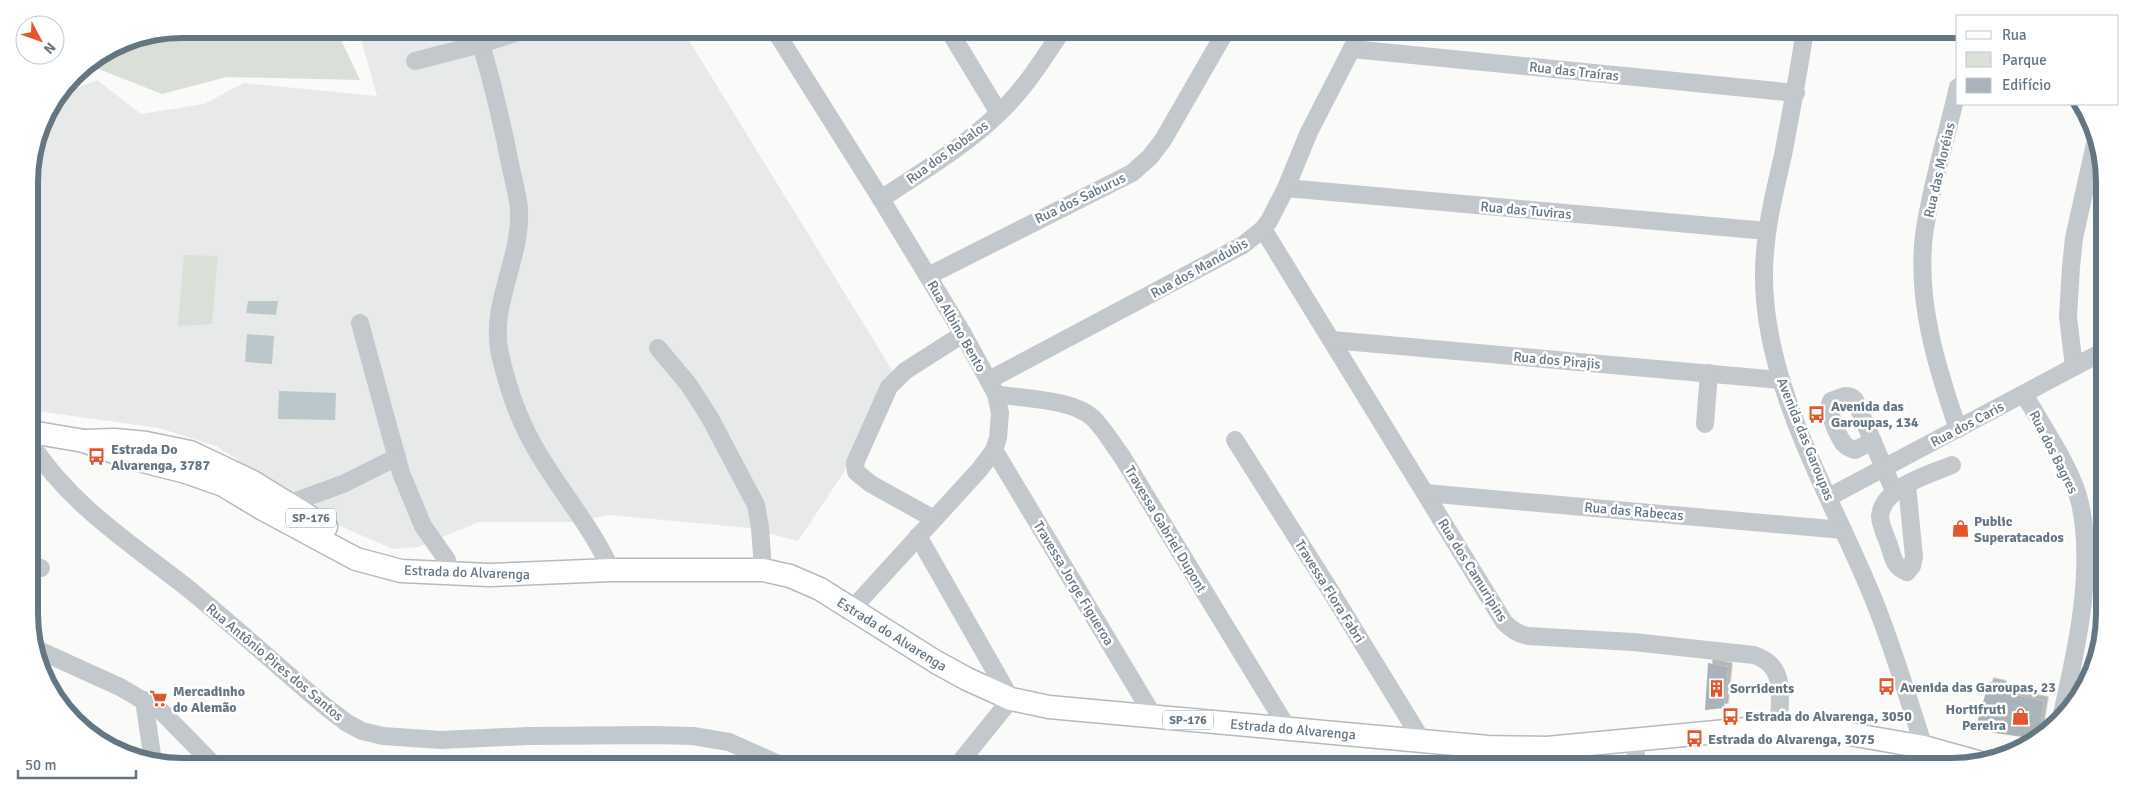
<svg xmlns="http://www.w3.org/2000/svg" width="2134" height="795" viewBox="0 0 2134 795" font-family="Signika,sans-serif">
<style>
.built{fill:#e8e9e9}
.green{fill:#dadfd7}
.water{fill:#bbc7cb}
.building{fill:#aab3b9;filter:url(#shadow)}
.lines{fill:none;stroke-linecap:round;stroke-linejoin:round}
.major-casing{stroke:#b5babe;stroke-width:25}
.minor{stroke:#c3c8cc;stroke-width:18}
.major{stroke:#fff;stroke-width:22}
.labels{text-anchor:middle;stroke-width:5;stroke-linejoin:round;paint-order:stroke}
.shield{fill:#fff;stroke:#939fa8;stroke-width:1}
.shield-label{font-size:12px;font-weight:bold;fill:#657683}
.street-label{font-size:14px;fill:#657683;stroke:#fff}
.poi-label{font-size:14px;font-weight:bold;fill:#657683;stroke:#fff;text-anchor:start}
.rim{fill:none;stroke:#657683;stroke-width:6}
</style>
<defs>
<filter id="shadow"><feDropShadow dx="4.5" dy="-4.5" stdDeviation="0" flood-color="#0004"/></filter>
</defs>
<rect width="100%" height="100%" fill="#fafaf8"/>
<!-- built -->
<path class="built" d="M358,29H682L892,370L844,472L798,541L749,528L609,515L574,522H479L418,547L393,549L340,526L216,446L159,428L30,410L29,171L45,114L54,101L80,87L97,80L141,114L204,104L244,83L377,96Z"/>
<!-- green -->
<g class="green">
<path d="M182,29H336L360,80L227,77L162,94L86,64L123,40Z"/>
<path d="M184,255L218,256L212,324L178,326Z"/>
</g>
<!-- water -->
<g class="water">
<path d="M248,301H278L276,315L246,313Z"/>
<path d="M247,334L274,336L272,364L245,362Z"/>
<path d="M279,391L336,393L335,420L278,419Z"/>
</g>
<!-- building -->
<g class="building">
<path d="M1708,663L1728,667L1724,708L1705,710Z"/>
<path d="M1989,682L2002,685L2001,692L2044,701L2038,739L1994,733L1976,726Z"/>
</g>
<g class="lines">
<defs>
<g id="major">
<path d="M31,432L84,441L115,440L146,443L190,452L251,481L326,527"/>
<path d="M84,441L127,457L186,472L223,485L263,509L356,559L401,571L489,575L611,570H763L790,576L820,589L936,662L967,679L1011,699L1049,707L1488,747L1547,748L1779,726L1833,731L1924,747L1978,762"/>
</g>
</defs>
<!-- major casing -->
<use href="#major" class="major-casing"/>
<!-- minor -->
<g class="minor">
<path d="M528,29L481,44C493,85 503,126 511,169C514,182 518,196 519,209C522,259 489,304 500,354C507,385 518,418 534,446C558,489 591,525 611,570"/>
<path d="M774,29L881,199L963,334L996,394L1000,413L998,438L994,450L980,469L853,608"/>
<path d="M948,29L999,113"/>
<path d="M1805,29C1799,71 1791,113 1783,155C1774,194 1764,234 1764,274C1763,384 1830,494 1871,593C1892,643 1907,696 1924,747"/>
<path d="M1352,49L1796,93"/>
<path d="M415,61L481,44"/>
<path d="M1958,87C1947,136 1931,185 1924,235C1916,301 1937,368 1958,429"/>
<path d="M1286,188L1767,231"/>
<path d="M881,199C921,172 964,147 998,114C1024,90 1044,58 1063,29"/>
<path d="M1263,229L1504,622C1512,630 1518,634 1528,636L1633,642L1754,655C1788,666 1779,697 1779,726"/>
<path d="M928,276L1132,173L1150,157L1163,140L1227,29"/>
<path d="M360,323L401,473L423,526L447,560"/>
<path d="M1332,340L1781,380"/>
<path d="M658,348L689,385L710,418L756,505L760,527L763,570"/>
<path d="M2074,367L2068,317L2071,267L2074,238L2097,135"/>
<path d="M989,380L1243,245L1263,229L1269,221L1286,188L1309,132L1362,29"/>
<path d="M996,394C1024,399 1072,399 1093,418C1104,429 1112,443 1121,455L1288,729"/>
<path d="M2024,394C2042,426 2072,468 2080,503C2095,570 2076,652 2061,718"/>
<path d="M1705,424L1709,373"/>
<path d="M1235,440L1328,587L1423,742"/>
<path d="M1873,441L1855,450C1851,449 1847,447 1844,444C1838,436 1826,410 1831,401C1840,398 1848,392 1855,400L1894,491"/>
<path d="M31,444C71,506 133,545 190,590C236,628 280,668 326,707L347,723L362,731L383,736L441,740L528,736L654,735L693,736L729,742L783,766"/>
<path d="M994,450L1154,717"/>
<path d="M1907,485L1914,557L1912,566L1907,572C1894,567 1893,558 1889,545C1886,537 1880,524 1880,516C1883,487 1928,475 1952,465"/>
<path d="M1425,493L1843,530"/>
<path d="M1829,497L2104,351"/>
<path d="M288,504L343,484L397,457"/>
<path d="M934,519L871,484L856,472L855,463L889,387L905,371L963,334"/>
<path d="M918,536L1011,699L957,766"/>
<path d="M31,565L41,568"/>
<path d="M34,648L120,687L161,711L215,766"/>
<path d="M144,700L153,762"/>
<path d="M1633,739L1638,766"/>
</g>
<!-- major -->
<use href="#major" class="major"/>
</g>
<!-- icons -->
<defs>
<symbol id="bus-bare" viewBox="-9 -9 18 18"><path d="M-5-6H5V4H4V6H2V4H-2V6H-4V4H-5ZM-3.5-4V0h7V-4ZM-3.5 1.2v1.5H-2V1.2ZM2 1.2v1.5H3.5V1.2Z" fill="#e4572e" stroke="#fff" stroke-width="2.5" paint-order="stroke"/></symbol>
<symbol id="shop-bare" viewBox="-9 -9 18 18"><path d="M-5-2.5h2.3a2.7 3.5 0 0 1 5.4 0H5L5.5 6h-11ZM-1.5-2.5h3a1.5 2.3 0 0 0-3 0Z" fill="#e4572e" stroke="#fff" stroke-width="2.5" paint-order="stroke"/></symbol>
<symbol id="building-bare" viewBox="-9 -9 18 18"><path d="M-4-6H4V6H1V3H-1V6H-4ZM-2.5-4.3h1.7v1.8h-1.7ZM.8-4.3h1.7v1.8H.8ZM-2.5-1h1.7V.8h-1.7ZM.8-1h1.7V.8H.8Z" fill="#e4572e" stroke="#fff" stroke-width="2.5" paint-order="stroke"/></symbol>
<symbol id="supermarket-bare" viewBox="-9 -9 18 18"><path d="M-6-5.5h2.5l.6 2H6L4.5 2H-2.5L-4.4-4H-6ZM-1.5 3.2a1.3 1.3 0 1 0 .1 0ZM3 3.2a1.3 1.3 0 1 0 .1 0Z" fill="#e4572e" stroke="#fff" stroke-width="2.5" paint-order="stroke"/></symbol>
</defs>
<g fill-rule="evenodd">
<use href="#bus-bare" x="1804" y="402" width="25" height="25"/>
<use href="#bus-bare" x="84" y="444" width="25" height="25"/>
<use href="#shop-bare" x="1948" y="516" width="25" height="25"/>
<use href="#bus-bare" x="1874" y="674" width="25" height="25"/>
<use href="#building-bare" x="1704" y="676" width="25" height="25"/>
<use href="#supermarket-bare" x="146" y="686" width="25" height="25"/>
<use href="#bus-bare" x="1718" y="704" width="25" height="25"/>
<use href="#shop-bare" x="2008" y="704" width="25" height="25"/>
<use href="#bus-bare" x="1682" y="726" width="25" height="25"/>
</g>
<g class="labels">
<!-- shield labels -->
<g class="shield">
<rect x="286" y="508.5" width="50" height="19" rx="4"/>
<rect x="1163" y="710.5" width="50" height="19" rx="4"/>
</g>
<g class="shield-label">
<text x="311" y="522">SP-176</text>
<text x="1188" y="724">SP-176</text>
</g>
<!-- street labels -->
<g class="street-label">
<text transform="translate(1574 71) rotate(6)" y="5">Rua das Traíras</text>
<text transform="translate(947 152) rotate(-36)" y="5">Rua dos Robalos</text>
<text transform="translate(1939 170) rotate(-77)" y="5">Rua das Moréias</text>
<text transform="translate(1080 198) rotate(-26)" y="5">Rua dos Saburus</text>
<text transform="translate(1526 210) rotate(5)" y="5">Rua das Tuviras</text>
<text transform="translate(1199 268) rotate(-29)" y="5">Rua dos Mandubis</text>
<text transform="translate(957 326) rotate(60)" y="5">Rua Albino Bento</text>
<text transform="translate(1557 360) rotate(5)" y="5">Rua dos Pirajis</text>
<text transform="translate(1967 424) rotate(-28)" y="5">Rua dos Caris</text>
<text transform="translate(1806 439) rotate(68)" y="5">Avenida das Garoupas</text>
<text transform="translate(2054 452) rotate(63)" y="5">Rua dos Bagres</text>
<text transform="translate(1634 511) rotate(5)" y="5">Rua das Rabecas</text>
<text transform="translate(1166 529) rotate(59)" y="5">Travessa Gabriel Dupont</text>
<text transform="translate(1473 570) rotate(58)" y="5">Rua dos Camuripins</text>
<text transform="translate(467 572) rotate(2)" y="5">Estrada do Alvarenga</text>
<text transform="translate(1074 583) rotate(59)" y="5">Travessa Jorge Figueroa</text>
<text transform="translate(1330 591) rotate(58)" y="5">Travessa Flora Fabri</text>
<text transform="translate(892 634) rotate(32)" y="5">Estrada do Alvarenga</text>
<text transform="translate(275 662) rotate(40)" y="5">Rua Antônio Pires dos Santos</text>
<text transform="translate(1293 729) rotate(5)" y="5">Estrada do Alvarenga</text>
</g>
<!-- poi labels -->
<g class="poi-label">
<text x="1831" y="411">Avenida das<tspan x="1831" dy="16">Garoupas, 134</tspan></text>
<text x="111" y="454">Estrada Do<tspan x="111" dy="16">Alvarenga, 3787</tspan></text>
<text x="1974" y="526">Public<tspan x="1974" dy="16">Superatacados</tspan></text>
<text x="1900" y="692">Avenida das Garoupas, 23</text>
<text x="1730" y="693">Sorridents</text>
<text x="173" y="696">Mercadinho<tspan x="173" dy="16">do Alemão</tspan></text>
<text x="2006" y="714" text-anchor="end">Hortifruti<tspan x="2006" dy="16">Pereira</tspan></text>
<text x="1745" y="721">Estrada do Alvarenga, 3050</text>
<text x="1708" y="744">Estrada do Alvarenga, 3075</text>
</g>
</g>
<!-- crop -->
<path d="M0 0H2134V795H0ZM182 38H1952A144 144 0 0 1 2096 182V614A144 144 0 0 1 1952 758H182A144 144 0 0 1 38 614V182A144 144 0 0 1 182 38Z" fill="#fff" fill-rule="evenodd"/>
<path class="rim" d="M182 38H1952A144 144 0 0 1 2096 182V614A144 144 0 0 1 1952 758H182A144 144 0 0 1 38 614V182A144 144 0 0 1 182 38Z"/>
<!-- legend -->
<rect x="1956" y="15" width="162" height="90" fill="#ffffff" stroke="#c1c8cd"/>
<rect x="1966" y="31" width="25" height="8" fill="#ffffff" stroke="#c1c8cd"/>
<text x="2002" y="40" font-size="15" fill="#657683">Rua</text>
<rect x="1966" y="52" width="25" height="15" fill="#dadfd7" stroke="#c1c8cd"/>
<text x="2002" y="65" font-size="15" fill="#657683">Parque</text>
<rect x="1966" y="78" width="25" height="15" fill="#aab3b9" stroke="#c1c8cd"/>
<text x="2002" y="90" font-size="15" fill="#657683">Edifício</text>
<!-- north arrow -->
<g transform="translate(40 40) rotate(131)"><circle r="24" fill="#ffffff" stroke="#c1c8cd"/>
<path d="M0-4L9 19L0 12L-9 19Z" fill="#e4572e"/>
<text y="-8" font-size="14" font-weight="bold" text-anchor="middle" fill="#657683">N</text>
</g>
<!-- scale -->
<path d="M18 770v8h118v-8" fill="none" stroke="#657683" stroke-width="2.5"/>
<text x="25" y="770" font-size="15" fill="#657683" stroke="#ffffff" stroke-width="4" paint-order="stroke">50 m</text>
</svg>
